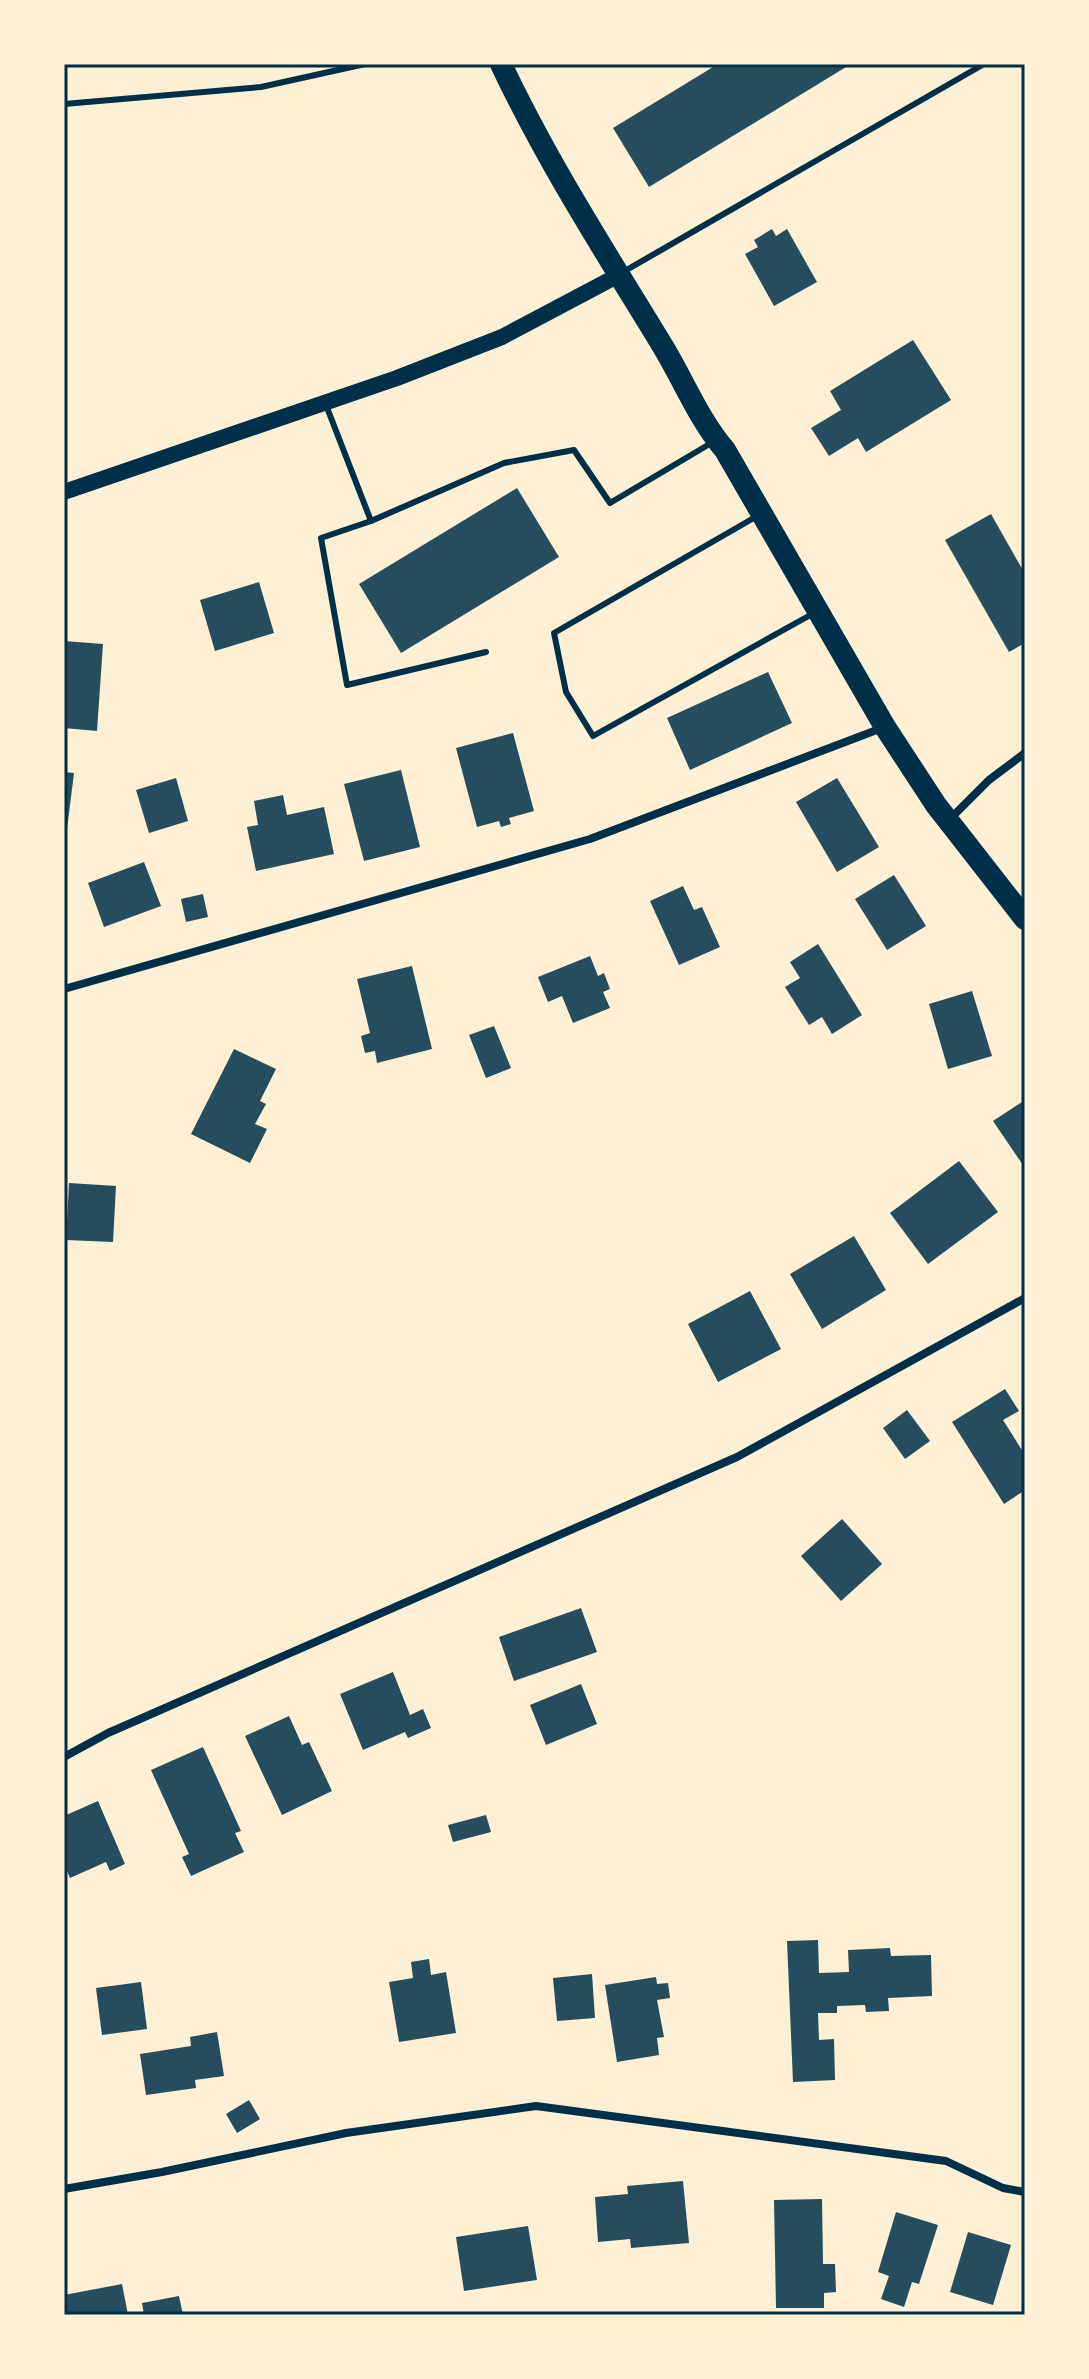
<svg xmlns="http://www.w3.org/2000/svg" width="1089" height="2379" viewBox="0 0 1089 2379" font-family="Inter,sans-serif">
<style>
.building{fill:#264d5e}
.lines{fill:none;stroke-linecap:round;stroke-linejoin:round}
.service{stroke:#003049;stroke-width:6}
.minor{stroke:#003049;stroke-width:8}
.secondary{stroke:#003049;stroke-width:16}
.trunk{stroke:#003049;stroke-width:22}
.neatline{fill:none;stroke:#003049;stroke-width:3}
</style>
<rect width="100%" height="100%" fill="#fdf0d5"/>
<!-- building -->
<g class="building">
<path d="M718,64H851L649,187L613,128Z"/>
<path d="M772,229L776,236L787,229L817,282L774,306L745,254L758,247L754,240Z"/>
<path d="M913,340L951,400L866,452L858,438L829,456L811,428L841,410L830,391Z"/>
<path d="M517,488L559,557L401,653L359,584Z"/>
<path d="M991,514L1025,574V643L1009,652L945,540Z"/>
<path d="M259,582L274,633L215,651L200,600Z"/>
<path d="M64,641L103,644L97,731L64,728Z"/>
<path d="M768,672L792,723L690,770L667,718Z"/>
<path d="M513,733L534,811L509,818L511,824L501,827L499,821L477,827L456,748Z"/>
<path d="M401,770L420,847L364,861L344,784Z"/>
<path d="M64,772L74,773L66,837H64Z"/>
<path d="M176,778L188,821L149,833L136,790Z"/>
<path d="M837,778L879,847L837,872L796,802Z"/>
<path d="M283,795L287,815L324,807L334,854L256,871L247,827L258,825L254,801Z"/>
<path d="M144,862L161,906L104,927L88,883Z"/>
<path d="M894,875L926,926L887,950L855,899Z"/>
<path d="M683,886L694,910L702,907L720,947L679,965L650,901Z"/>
<path d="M203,894L208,917L186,922L181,899Z"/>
<path d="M818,944L862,1015L832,1034L822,1017L809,1025L785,987L800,978L790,962Z"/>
<path d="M590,956L598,976L604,973L610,989L603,992L610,1008L573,1023L562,996L548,1002L538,977Z"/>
<path d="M412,966L432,1049L377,1063L375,1051L365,1053L361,1036L370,1033L357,979Z"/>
<path d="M972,991L992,1056L948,1069L929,1004Z"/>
<path d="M494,1026L511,1068L486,1078L469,1035Z"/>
<path d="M234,1049L276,1069L260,1101L266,1104L255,1124L267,1129L250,1163L191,1134Z"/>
<path d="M1025,1100V1168L993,1121Z"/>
<path d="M959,1161L998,1212L928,1264L890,1213Z"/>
<path d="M69,1183L116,1186L113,1242L66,1240Z"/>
<path d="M854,1236L886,1290L822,1329L790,1274Z"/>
<path d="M750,1291L781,1349L718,1382L688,1324Z"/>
<path d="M1005,1389L1019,1411L1003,1420L1025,1455V1490L1004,1504L952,1422Z"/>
<path d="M907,1410L930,1441L905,1459L883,1428Z"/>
<path d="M842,1519L882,1564L841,1601L801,1556Z"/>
<path d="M581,1608L597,1652L514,1681L499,1637Z"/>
<path d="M393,1672L410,1715L423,1709L431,1728L408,1738L405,1732L363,1750L340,1694Z"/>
<path d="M581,1684L597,1724L546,1745L530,1705Z"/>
<path d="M289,1716L302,1745L309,1742L332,1791L282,1815L245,1736Z"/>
<path d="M203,1747L241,1831L235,1833L244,1852L191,1876L182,1857L189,1854L151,1770Z"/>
<path d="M98,1801L125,1864L110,1871L106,1862L70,1878L64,1864V1816Z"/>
<path d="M486,1815L491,1832L453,1842L448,1825Z"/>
<path d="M818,1940L819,1973L849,1972L848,1950L890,1948L891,1956L931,1955L932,1996L888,1998L889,2011L866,2012L865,2005L837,2006V2013H818L819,2040L834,2039L835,2080L793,2082L787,1941Z"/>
<path d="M429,1959L431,1975L446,1972L456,2033L399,2042L389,1982L413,1978L411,1962Z"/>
<path d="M592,1974L595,2018L557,2021L553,1978Z"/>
<path d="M656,1977L657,1984L668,1983L670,1998L657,2000L664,2037L657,2038L659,2055L617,2062L605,1985Z"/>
<path d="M141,1982L147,2029L102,2035L96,1988Z"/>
<path d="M217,2032L224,2076L195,2080L196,2088L146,2095L140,2054L191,2046L190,2037Z"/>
<path d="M249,2100L260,2119L237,2133L226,2114Z"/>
<path d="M683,2181L689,2243L631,2248L630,2239L598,2242L595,2197L628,2194L627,2186Z"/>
<path d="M822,2199L823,2264H835L836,2292L824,2293V2308H776L774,2200Z"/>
<path d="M896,2212L938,2225L919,2284L912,2282L904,2307L881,2299L889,2276L878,2272Z"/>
<path d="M528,2226L537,2280L464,2291L456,2237Z"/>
<path d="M968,2232L1011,2245L993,2305L950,2292Z"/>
<path d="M122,2284L128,2315H64V2295Z"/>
<path d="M179,2296L183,2315H144L142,2303Z"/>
</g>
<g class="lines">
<!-- service -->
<g class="service">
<path d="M64,104L261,87L365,64"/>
<path d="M623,272L984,64"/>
<path d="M326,405L371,521L321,538L347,685L486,652"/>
<path d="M759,515L554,633L566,692L593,736L814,613"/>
<path d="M371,521L504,463L574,450L610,503L713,442"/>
</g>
<!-- minor -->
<g class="minor">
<path d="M951,818L989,780L1025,753"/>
<path d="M64,989L590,839L882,728"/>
<path d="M64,1757L108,1733L737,1457L1025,1298"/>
<path d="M64,2189L162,2172L346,2133L536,2106L946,2161L1003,2188L1025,2192"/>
</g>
<!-- secondary -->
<path class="secondary" d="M64,492L397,378L502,337L619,275"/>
<!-- trunk -->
<path class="trunk" d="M501,64C547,162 606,253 662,345C683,379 699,420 725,450L885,727L936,805L1025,919"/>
</g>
<!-- border -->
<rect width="1089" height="2379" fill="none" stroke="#fdf0d5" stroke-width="132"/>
<rect x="66" y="66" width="957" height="2247" class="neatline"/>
</svg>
